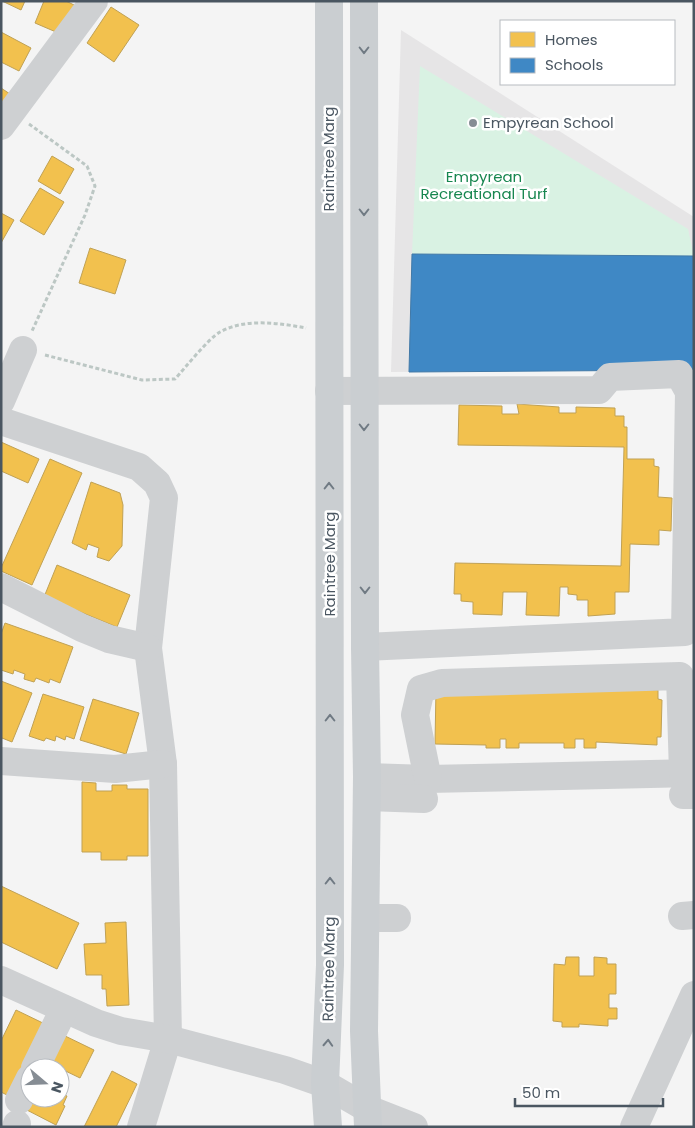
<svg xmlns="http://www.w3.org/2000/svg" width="695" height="1128" viewBox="0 0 695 1128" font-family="Poppins,sans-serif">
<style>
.education{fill:#e6e5e6}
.green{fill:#d9f2e3}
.homes{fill:#f2c14e;stroke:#c0a154}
.schools{fill:#3f88c5;stroke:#4279a7}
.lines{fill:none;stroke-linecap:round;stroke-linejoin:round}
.path{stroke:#bcc7c4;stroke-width:3;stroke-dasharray:4 2.5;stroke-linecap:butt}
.minor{stroke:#ced0d2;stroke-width:28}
.major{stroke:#caced1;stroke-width:28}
.oneway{stroke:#707a83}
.poi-dot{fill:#868d94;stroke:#fff;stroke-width:2}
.labels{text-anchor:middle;stroke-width:5;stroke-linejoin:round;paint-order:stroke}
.poi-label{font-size:15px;fill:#4a5661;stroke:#fff;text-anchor:start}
.street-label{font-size:15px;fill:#4a5661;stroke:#fff}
.park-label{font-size:15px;fill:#17864f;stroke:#fff}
</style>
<rect width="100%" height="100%" fill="#f4f4f4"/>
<!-- education -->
<path class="education" d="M401,30L694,217V370L391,372Z"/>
<!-- green -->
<path class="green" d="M420,66L688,229L694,256L412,254Z"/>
<!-- homes -->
<g class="homes">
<path d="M2,1H25L21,10Z"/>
<path d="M44,1H66L76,6L63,35L35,23Z"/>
<path d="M111,7L139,25L114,62L87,43Z"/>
<path d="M1,32L31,48L19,71L1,62Z"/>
<path d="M1,88L10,94L1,107Z"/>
<path d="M52,156L74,169L60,194L38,181Z"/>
<path d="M40,188L64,202L44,235L20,221Z"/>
<path d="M1,213L14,220L1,243Z"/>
<path d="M90,248L126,260L115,294L79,283Z"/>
<path d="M517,404L559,407V413H576V407L615,408V416H624V427H627V459H654V466L659,467L658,497L672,498L671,531L659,530V545L630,544L629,592H615V614L588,616V600H577V595L568,594V587H560L559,616L526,615L527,592H503L502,615L473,614V602L461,601V594H454L455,563L621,566L624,447L458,445L459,405L502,406V414H519Z"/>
<path d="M1,442L39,459L28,483L1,471Z"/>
<path d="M50,459L82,473L32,585L1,571V568Z"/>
<path d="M91,482L120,493L123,505L122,546L109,561L97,557L99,548L88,544L86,550L72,543Z"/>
<path d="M57,565L130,595L117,627L44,597Z"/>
<path d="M5,623L73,647L60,683L50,679L49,683L36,678L34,682L24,679L25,674L14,670L13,674L1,670V634Z"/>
<path d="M1,681L32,693L12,742L2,738L1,740Z"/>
<path d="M436,688L658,690V699L662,700L661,737H657V745L596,742V748H584V739H575V748H564V743H519V748H506V739H500V748H486V745L435,744Z"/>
<path d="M43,694L84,707L74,739L66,736L65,740L56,736L55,741L46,738L44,741L29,736Z"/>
<path d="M93,699L139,713L126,754L80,740Z"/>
<path d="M82,782L96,783V791H112V785H127V789H148V856H127V860H101V852H82Z"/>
<path d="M1,886L79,923L57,969L1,942Z"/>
<path d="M126,922L129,1005L107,1006L106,989H102V975H86L84,944L106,943L105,923Z"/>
<path d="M566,957H579V976H594V957L607,958V964H616V994H609V1008H617V1019H608V1026L579,1024V1027H562V1022L553,1021L554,964L565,965Z"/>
<path d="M16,1010L47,1025L11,1097L1,1092V1041Z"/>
<path d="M61,1034L94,1050L80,1078L47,1062Z"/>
<path d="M112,1071L137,1084L116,1127H84Z"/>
<path d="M60,1093L67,1096L63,1105L65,1106L56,1125L23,1108L30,1098H60Z"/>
</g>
<!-- schools -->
<path class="schools" d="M412,254L694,256V370L409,372Z"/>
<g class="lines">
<!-- path -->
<g class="path">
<path d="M29,124L87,166L95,186L85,215L32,331"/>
<path d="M45,355L142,380L175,379C185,368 208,339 220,332C245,318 279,323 306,328"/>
</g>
<!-- minor -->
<g class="minor">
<path d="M1,126L94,1"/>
<path d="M329,391L599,390L610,377L679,374L689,392L685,632L365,647"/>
<path d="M1,401L23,350"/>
<path d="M1,421L139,467L157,483L164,498L148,648L163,764L168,1039L141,1127"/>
<path d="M1,587L82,628L109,639L148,648"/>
<path d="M1,761L115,769L163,764"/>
<path d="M367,777L428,779L694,773"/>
<path d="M428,779L415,715L421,689L442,683L680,676L683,773"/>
<path d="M683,795H694"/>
<path d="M367,797L424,799"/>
<path d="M682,916L694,915"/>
<path d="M366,918H397"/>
<path d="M1,980L96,1023L121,1031L168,1039L285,1070L325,1084L368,1109L414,1127"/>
<path d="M35,1068L64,1009"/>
<path d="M19,1100L30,1078"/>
<path d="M16,1127L17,1124"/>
<path d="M634,1127L694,995"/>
</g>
<!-- major -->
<g class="major">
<path d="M364,1L365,647L367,777L364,1031L368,1127"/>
<path d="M328,1127L325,1084L330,965L329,1"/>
</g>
</g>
<!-- one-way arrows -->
<defs><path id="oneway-chevron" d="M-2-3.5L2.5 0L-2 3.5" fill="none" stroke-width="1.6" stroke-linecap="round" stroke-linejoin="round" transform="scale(1.25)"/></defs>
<g class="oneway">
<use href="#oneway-chevron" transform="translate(364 50) rotate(90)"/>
<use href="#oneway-chevron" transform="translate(364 212) rotate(90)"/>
<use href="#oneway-chevron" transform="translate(364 427) rotate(90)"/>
<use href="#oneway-chevron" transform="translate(329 486) rotate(-90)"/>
<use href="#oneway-chevron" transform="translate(365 590) rotate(90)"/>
<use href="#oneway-chevron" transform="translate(330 718) rotate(-90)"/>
<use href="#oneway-chevron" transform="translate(330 881) rotate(-90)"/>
<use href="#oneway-chevron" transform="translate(328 1043) rotate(-87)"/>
</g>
<!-- markers -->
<circle class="poi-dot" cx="473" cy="123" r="5"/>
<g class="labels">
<!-- poi labels -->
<g class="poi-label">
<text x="483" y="128">Empyrean School</text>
</g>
<!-- street labels -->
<g class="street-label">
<text transform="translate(329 159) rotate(-90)" y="5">Raintree Marg</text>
<text transform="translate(330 564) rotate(-90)" y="5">Raintree Marg</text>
<text transform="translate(329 969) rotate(-89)" y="5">Raintree Marg</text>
</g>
<!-- park labels -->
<g class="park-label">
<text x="484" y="182">Empyrean<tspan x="484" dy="17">Recreational Turf</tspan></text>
</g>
</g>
<!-- border -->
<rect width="695" height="1128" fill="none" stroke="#4a5661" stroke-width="5"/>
<!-- legend -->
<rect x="500" y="20" width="175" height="65" fill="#ffffff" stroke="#b7bbc0"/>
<rect x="510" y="32" width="25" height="15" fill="#f2c14e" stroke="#b7bbc0"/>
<text x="545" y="45" font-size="15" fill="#4a5661">Homes</text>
<rect x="510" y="58" width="25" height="15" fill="#3f88c5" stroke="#b7bbc0"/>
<text x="545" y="70" font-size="15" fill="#4a5661">Schools</text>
<!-- north arrow -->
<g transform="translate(45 1083) rotate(109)"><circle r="24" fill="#ffffff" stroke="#b7bbc0"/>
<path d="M0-4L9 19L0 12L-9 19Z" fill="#868d94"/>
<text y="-8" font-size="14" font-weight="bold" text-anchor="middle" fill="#4a5661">N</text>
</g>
<!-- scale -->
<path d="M515 1098v8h148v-8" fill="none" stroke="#4a5661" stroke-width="2.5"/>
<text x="522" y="1098" font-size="15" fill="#4a5661" stroke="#ffffff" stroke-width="4" paint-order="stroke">50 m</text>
</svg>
